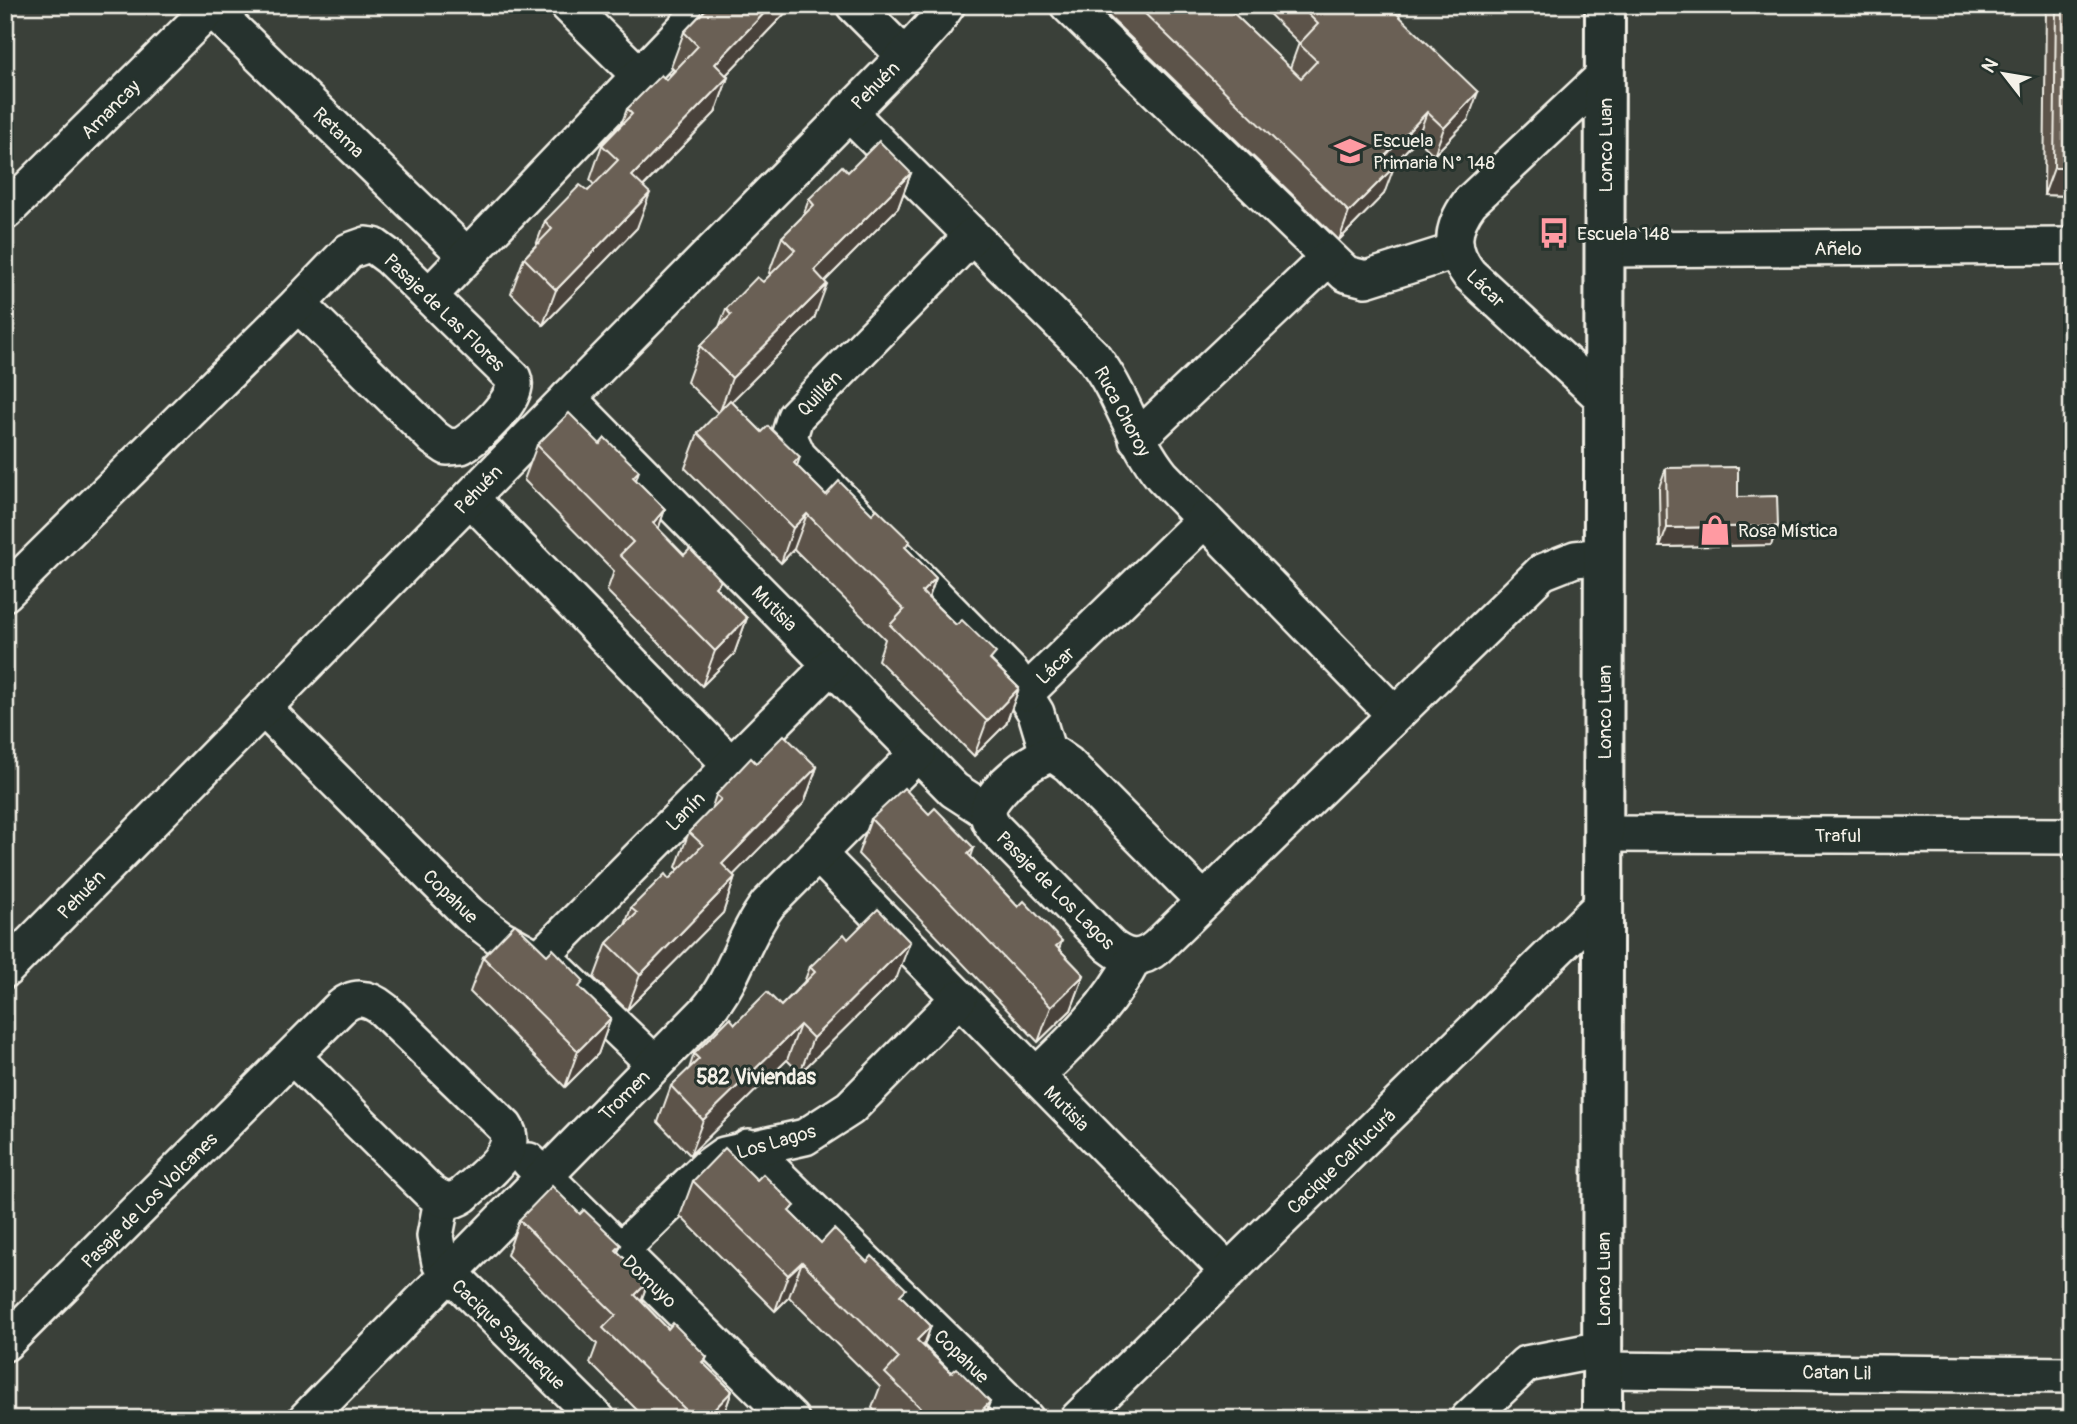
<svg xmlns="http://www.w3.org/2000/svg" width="2077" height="1424" viewBox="0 0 2077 1424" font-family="Pangolin,sans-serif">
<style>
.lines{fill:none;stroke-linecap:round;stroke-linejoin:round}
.street-casing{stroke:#f4f1e8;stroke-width:40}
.secondary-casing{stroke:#f4f1e8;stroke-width:44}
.street{stroke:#26332d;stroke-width:35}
.secondary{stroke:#26332d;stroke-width:38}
.wall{fill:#5b5348;stroke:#f4f1e8;stroke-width:2}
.shaded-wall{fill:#4a433b;stroke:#f4f1e8;stroke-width:2}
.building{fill:#6a6054;stroke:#f4f1e8;stroke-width:2}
.labels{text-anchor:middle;stroke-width:6;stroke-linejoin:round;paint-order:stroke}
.street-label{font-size:19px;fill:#f4f1e8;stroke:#26332d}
.poi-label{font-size:19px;fill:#f4f1e8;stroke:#26332d;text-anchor:start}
.neighbourhood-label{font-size:21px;font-weight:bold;fill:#f4f1e8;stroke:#26332d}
</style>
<rect width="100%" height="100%" fill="#3a4039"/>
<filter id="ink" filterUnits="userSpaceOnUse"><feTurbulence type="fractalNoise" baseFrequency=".0143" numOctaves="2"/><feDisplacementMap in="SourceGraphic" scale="14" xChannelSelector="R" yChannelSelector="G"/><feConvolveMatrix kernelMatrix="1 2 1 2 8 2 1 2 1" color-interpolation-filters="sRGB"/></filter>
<g filter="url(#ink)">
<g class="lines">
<defs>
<g id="street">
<path d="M568,5L640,76"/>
<path d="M854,5L905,56"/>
<path d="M1068,5L1346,274L1366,279L1455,251"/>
<path d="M211,8L467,256"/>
<path d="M848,112L1092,355C1122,392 1132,439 1162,476L1394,714"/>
<path d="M5,212L214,5"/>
<path d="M972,236L795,417L789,437L798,456L1012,674L1036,713L1048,753"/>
<path d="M366,245L374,246L389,257L513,378C522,397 477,437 461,446L447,447L434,438L298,304L349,251Z"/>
<path d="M1605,249L2072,246"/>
<path d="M429,296L707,5"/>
<path d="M568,398L954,790L988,812"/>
<path d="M1604,399L1469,274C1449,248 1451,228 1470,202L1605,75"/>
<path d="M1137,439L1328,258"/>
<path d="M470,498L731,765"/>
<path d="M5,593L298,304"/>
<path d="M1026,693L1204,520"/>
<path d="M263,708L469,914L499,937L556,969L655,1064"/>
<path d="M1603,834L2072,836"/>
<path d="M818,854L1228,1271"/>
<path d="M1203,900L1068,764L1055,755C1037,752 992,791 988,809C987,817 990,823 995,829L1110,946C1126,959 1141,961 1157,947L1542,572L1575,559L1604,556"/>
<path d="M540,958L831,665"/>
<path d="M5,970L905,56L934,24L947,5"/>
<path d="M1036,1076C1075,1039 1109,1006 1134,958"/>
<path d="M748,1147L1026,1419"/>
<path d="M529,1161L791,1419"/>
<path d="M442,1200L435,1236L440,1263L597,1419"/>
<path d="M620,1251L706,1168L724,1155L805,1137L850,1108L959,998"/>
<path d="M5,1343L338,1010C353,995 368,996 384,1010L505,1127C522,1152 479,1179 463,1195C450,1204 441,1200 429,1191L293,1057"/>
<path d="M1602,1370L2072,1375"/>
<path d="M306,1419L707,1011C735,979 742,938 768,904L918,753"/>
<path d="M1078,1419L1603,904"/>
<path d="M1468,1419L1526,1364L1603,1349"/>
</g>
<path id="secondary" d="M1602,1419L1605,5"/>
</defs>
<!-- street casing -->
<use href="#street" class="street-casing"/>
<!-- secondary casing -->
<use href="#secondary" class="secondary-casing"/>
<!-- street -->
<use href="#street" class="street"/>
<!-- secondary -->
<use href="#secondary" class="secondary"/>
</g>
<!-- wall -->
<g class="wall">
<path d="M707,5H793L726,75L728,77L715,113L643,187L637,228L543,325L511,293L524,258L536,245L545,221L588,191L594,185L590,180L602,145L621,125L627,109L666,80L674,70L671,67L684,32L705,10Z"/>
<path d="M1097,5H1225L1290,68L1299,43L1260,5H1403L1399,16L1468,120L1434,155L1417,139L1392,166L1384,194L1339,240Z"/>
<path d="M2046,5H2072V196L2044,195Z"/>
<path d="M848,172L911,173L898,208L825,281L814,319L731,401L762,432L800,457L797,466L826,495L907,549L936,578L929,598L1019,688L1006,724L974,756L878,660L885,639L794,549L781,563L685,468L698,433L718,413L687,382L700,346L719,327L726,309L763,282L771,275L769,273L782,237L803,216L809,199Z"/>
<path d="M600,444L639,471L636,480L665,509L658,529L747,618L734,654L702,686L607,591L614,571L524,480L537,445Z"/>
<path d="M1666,468L1738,497L1778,526L1771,545L1660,547L1659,487Z"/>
<path d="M756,763L817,767L804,803L733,875L735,877L723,913L627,1010L594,978L607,943L625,925L631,908L669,879L679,870L676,867L689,832L711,810L716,795Z"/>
<path d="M929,814L974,848L971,857L1018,907L1062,941L1059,949L1084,975L1071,1010L1038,1042L858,854L871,819Z"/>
<path d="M848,939L897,977L800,1073L787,1060L690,1155L658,1122L671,1086L689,1069L694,1054L735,1024L781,1006L804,982L810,967Z"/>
<path d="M483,957L581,989L611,1018L598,1054L565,1087L470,992Z"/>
<path d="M693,1181L792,1214L821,1243L903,1298L931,1326L924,1346L951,1373L990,1402L987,1410L995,1419H883L872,1408L880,1387L789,1297L775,1311L680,1216Z"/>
<path d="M580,1214L621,1245L618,1252L648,1282L641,1301L668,1329L707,1357L704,1364L732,1391L722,1419H646L590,1363L597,1344L507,1255L519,1220Z"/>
</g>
<!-- shaded-wall -->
<g class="shaded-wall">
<path d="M772,5H793L702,100L715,64Z"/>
<path d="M1399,5H1403L1395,27L1394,11Z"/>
<path d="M728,77L715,113L619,211L632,176Z"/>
<path d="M1478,92L1468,120L1434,155L1444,128Z"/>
<path d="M1427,112L1417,139L1374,185L1384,157Z"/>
<path d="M1394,167L1384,194L1339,240L1349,212Z"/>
<path d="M2054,168H2072V196L2044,195Z"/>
<path d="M911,173L898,208L801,305L814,270Z"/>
<path d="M650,193L637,228L543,325L556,290Z"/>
<path d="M827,284L814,319L719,414L732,378Z"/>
<path d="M665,509L653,545V523Z"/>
<path d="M807,514L794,549L781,563L793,528Z"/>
<path d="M1778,526L1771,545L1660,547L1667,528Z"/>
<path d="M936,578L923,613L922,592Z"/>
<path d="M747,618L734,654L702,686L715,651Z"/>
<path d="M1019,688L1006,724L974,756L987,721Z"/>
<path d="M817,767L804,803L709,900L722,864Z"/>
<path d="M735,877L723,913L627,1010L640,975Z"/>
<path d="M910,942L897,977L800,1073L813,1038Z"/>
<path d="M1084,975L1071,1010L1038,1042L1051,1007Z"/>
<path d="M611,1018L598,1054L565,1087L578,1051Z"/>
<path d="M800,1025L787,1060L690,1155L703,1120Z"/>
<path d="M802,1262L789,1297L775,1311L788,1275Z"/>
<path d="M648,1282L635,1317V1295Z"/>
<path d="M931,1326L918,1361L917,1340Z"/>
<path d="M732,1391L722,1419H705Z"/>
</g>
<!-- building -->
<g class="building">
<path d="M710,5H772L715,64L728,77L632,176L650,193L556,290L524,258L552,229L545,221L580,185L588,191L618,160L602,145L632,114L627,109L661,75L666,80L698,46L684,32Z"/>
<path d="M1136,5H1225L1301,78L1317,61L1299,44L1318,24L1299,5H1399L1394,11L1478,92L1444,128L1427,112L1384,157L1394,167L1349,212Z"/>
<path d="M2056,5H2072V168H2054Z"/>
<path d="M879,141L911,173L814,270L827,284L732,378L700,346L731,315L726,309L757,277L763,282L795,250L782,237L814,205L809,199L842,166L848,172Z"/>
<path d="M730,400L762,432L768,426L800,457L794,463L826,495L839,481L872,514L877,509L910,541L905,547L936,578L922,592L956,625L962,620L996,653L990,660L1019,688L987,721L890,625L904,610L807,514L793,528L698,433Z"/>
<path d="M569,413L600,444L605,438L639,471L633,477L665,509L653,523L684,555L690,549L721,581L715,587L747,618L715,651L620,555L633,542L537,445Z"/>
<path d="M1738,467V497L1777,496L1778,526L1667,528L1666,468Z"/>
<path d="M784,735L817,767L722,864L735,877L640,975L607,943L637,913L631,908L665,874L669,879L703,845L689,832L721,799L716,795L751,758L756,763Z"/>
<path d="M904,788L929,814L935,808L974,848L968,854L1018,907L1024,901L1062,941L1056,946L1084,975L1051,1007L871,819Z"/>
<path d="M878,909L910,942L813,1038L800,1025L703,1120L671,1086L699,1059L694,1054L730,1018L735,1024L767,992L781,1006L815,972L810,967L844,934L848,939Z"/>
<path d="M515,924L547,955L553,949L584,981L579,987L611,1018L578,1051L483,957Z"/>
<path d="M725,1148L757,1180L763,1174L795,1206L789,1211L821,1243L834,1229L867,1262L872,1256L906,1289L900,1295L931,1326L917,1340L951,1373L957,1368L990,1402L984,1408L995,1419H932L885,1373L899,1358L802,1262L788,1275L693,1181Z"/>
<path d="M552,1186L580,1214L584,1210L621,1245L616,1250L648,1282L635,1295L668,1329L673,1323L707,1357L702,1362L732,1391L705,1419H695L603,1328L616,1315L519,1220Z"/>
</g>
</g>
<!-- icons -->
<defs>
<symbol id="school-bare" viewBox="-9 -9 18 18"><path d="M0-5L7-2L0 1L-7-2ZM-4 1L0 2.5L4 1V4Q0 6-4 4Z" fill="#ff9aa2" stroke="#26332d" stroke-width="2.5" paint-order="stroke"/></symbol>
<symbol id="bus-bare" viewBox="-9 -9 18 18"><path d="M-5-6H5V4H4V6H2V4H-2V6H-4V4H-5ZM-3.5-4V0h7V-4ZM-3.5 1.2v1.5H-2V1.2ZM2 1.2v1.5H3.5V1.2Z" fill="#ff9aa2" stroke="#26332d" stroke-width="2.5" paint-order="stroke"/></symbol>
<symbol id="shop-bare" viewBox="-9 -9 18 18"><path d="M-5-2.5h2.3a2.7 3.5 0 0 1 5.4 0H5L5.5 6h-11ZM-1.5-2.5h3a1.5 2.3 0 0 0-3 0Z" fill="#ff9aa2" stroke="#26332d" stroke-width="2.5" paint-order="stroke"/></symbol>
</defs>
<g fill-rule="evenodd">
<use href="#school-bare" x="1328" y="129" width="44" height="44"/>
<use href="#bus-bare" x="1532" y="211" width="44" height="44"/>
<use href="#shop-bare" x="1693" y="508" width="44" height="44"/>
</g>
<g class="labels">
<!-- street labels -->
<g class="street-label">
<text transform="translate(875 85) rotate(-45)" y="7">Pehuén</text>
<text transform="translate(110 109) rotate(-45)" y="7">Amancay</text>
<text transform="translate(339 132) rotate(44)" y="7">Retama</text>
<text transform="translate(1605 145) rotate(-90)" y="7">Lonco Luan</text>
<text x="1838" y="255">Añelo</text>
<text transform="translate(1486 288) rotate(44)" y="7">Lácar</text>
<text transform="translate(445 312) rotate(44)" y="7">Pasaje de Las Flores</text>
<text transform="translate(819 393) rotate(-46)" y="7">Quillén</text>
<text transform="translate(1123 411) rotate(62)" y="7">Ruca Choroy</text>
<text transform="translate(478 489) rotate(-46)" y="7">Pehuén</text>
<text transform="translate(775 608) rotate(45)" y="7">Mutisia</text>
<text transform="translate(1055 665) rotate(-44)" y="7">Lácar</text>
<text transform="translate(1604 712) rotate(-90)" y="7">Lonco Luan</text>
<text transform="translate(685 811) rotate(-45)" y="7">Lanín</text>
<text x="1838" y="842">Traful</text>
<text transform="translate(1056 890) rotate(45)" y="7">Pasaje de Los Lagos</text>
<text transform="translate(81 894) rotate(-46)" y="7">Pehuén</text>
<text transform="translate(451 896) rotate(44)" y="7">Copahue</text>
<text transform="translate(624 1095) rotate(-45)" y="7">Tromen</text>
<text transform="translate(1067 1108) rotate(45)" y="7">Mutisia</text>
<text transform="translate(776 1141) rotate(-16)" y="7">Los Lagos</text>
<text transform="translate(1341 1161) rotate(-44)" y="7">Cacique Calfucurá</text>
<text transform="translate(149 1200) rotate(-45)" y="7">Pasaje de Los Volcanes</text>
<text transform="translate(1603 1279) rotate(-90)" y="7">Lonco Luan</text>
<text transform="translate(650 1281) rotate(44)" y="7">Domuyo</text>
<text transform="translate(509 1334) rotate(44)" y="7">Cacique Sayhueque</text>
<text transform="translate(962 1356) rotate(44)" y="7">Copahue</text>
<text transform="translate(1837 1372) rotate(1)" y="7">Catan Lil</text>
</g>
<!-- poi labels -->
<g class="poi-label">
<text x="1373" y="147">Escuela<tspan x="1373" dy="22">Primaria N° 148</tspan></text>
<text x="1577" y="240">Escuela 148</text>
<text x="1738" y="537">Rosa Mística</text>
</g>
<!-- neighbourhood labels -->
<g class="neighbourhood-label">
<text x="756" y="1084">582 Viviendas</text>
</g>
</g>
<!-- margin -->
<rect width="2077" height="1424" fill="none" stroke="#26332d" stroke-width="28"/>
<rect x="14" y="14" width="2049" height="1396" fill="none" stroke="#f4f1e8" stroke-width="2.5" filter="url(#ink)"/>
<!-- north arrow -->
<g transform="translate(2004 74) rotate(301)" stroke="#26332d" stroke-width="5" paint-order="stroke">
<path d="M0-5L12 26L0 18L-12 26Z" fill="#f4f1e8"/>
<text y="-10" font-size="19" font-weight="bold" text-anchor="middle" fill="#f4f1e8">N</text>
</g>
</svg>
